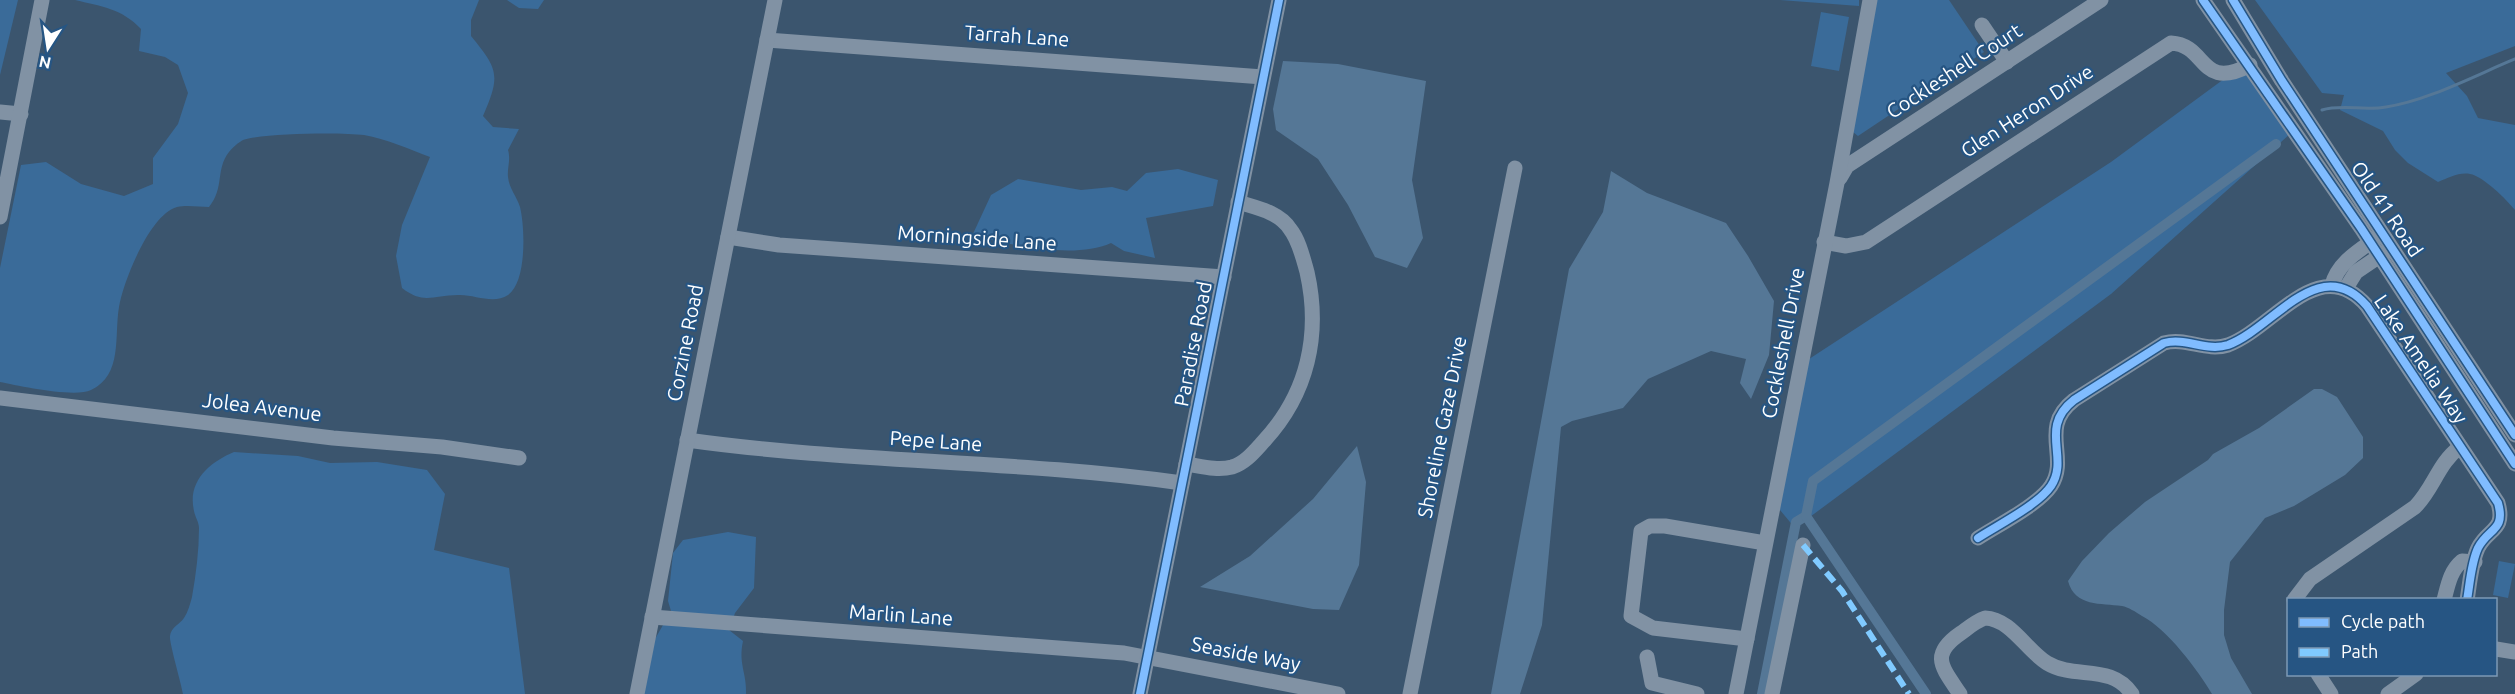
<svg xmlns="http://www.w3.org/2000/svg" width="2515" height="694" viewBox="0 0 2515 694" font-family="Ubuntu,sans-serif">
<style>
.green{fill:#3a6b99}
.water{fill:#557796}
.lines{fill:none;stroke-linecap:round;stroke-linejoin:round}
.stream{stroke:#557796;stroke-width:3}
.canal{stroke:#557796;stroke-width:10}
.minor{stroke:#8192a4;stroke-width:15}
.quiet{stroke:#80caff;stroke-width:6;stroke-dasharray:12 6;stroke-linecap:butt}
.cycleway-casing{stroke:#265583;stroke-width:11}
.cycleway{stroke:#80bcff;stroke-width:8}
.labels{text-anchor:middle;stroke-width:4.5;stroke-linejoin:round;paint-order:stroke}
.street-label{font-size:20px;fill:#fff;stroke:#265583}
</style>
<rect width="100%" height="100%" fill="#3b556e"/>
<!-- green -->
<g class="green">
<path d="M0,0H18L0,75Z"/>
<path d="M75,0H479L471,20V36C498,69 501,75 483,116L493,127L519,129L508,150C511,160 507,168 508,177C509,188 517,197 520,207C525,227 527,282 508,295C493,305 474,294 458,295C433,295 424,305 402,288L396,256L402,225L430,157C409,149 386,139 364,135C342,132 263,133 243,140C239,142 232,148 229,152C215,170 225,187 209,207C200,207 187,205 177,207C150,214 123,282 119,307C114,336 123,375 91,390C75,398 19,386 0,382V268L21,165L46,162L81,184L124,196L153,184V158L178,124L188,93L178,65L165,57L139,51L141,29C123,9 100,6 75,0Z"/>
<path d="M507,0H544L538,9L519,8Z"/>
<path d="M1780,0H1859V6Z"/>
<path d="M1876,0H1949L1984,52L1858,136L1853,132Z"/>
<path d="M2255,0H2515V46L2446,73L2467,96L2478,118L2515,125V210C2507,200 2483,176 2470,174C2459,172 2448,178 2438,182L2408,163L2395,150L2383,131L2340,110L2344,95L2322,93Z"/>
<path d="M1821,12L1849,17L1839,71L1811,66Z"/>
<path d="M2243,65L2290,134L2111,294L1795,528L1775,504L1806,361L2111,162Z"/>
<path d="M1178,169L1218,180L1213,206L1146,218L1155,258L1124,251L1111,243C1073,260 1011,244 972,236L991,195L1018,179L1081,190L1112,187L1127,191L1146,173Z"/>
<path d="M234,452L298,456L330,463L377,462L427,470L445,494L434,550L509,568L525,694H183C181,682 169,642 170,636C171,627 179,625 184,618C188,612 190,604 192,597C196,574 199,551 199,528C199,522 195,517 194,511C187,481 210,462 234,452Z"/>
<path d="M728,532L756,537L754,588L735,613L729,630L743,641C738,664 747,673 746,694H644L655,639L671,611L668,601L673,553L683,540Z"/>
<path d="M2499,561L2515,564L2508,598L2493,595Z"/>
</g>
<!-- water -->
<g class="water">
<path d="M1283,61L1338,64L1426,81L1412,180L1423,238L1407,268L1375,257L1348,205L1318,159L1276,130L1273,109Z"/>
<path d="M1611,171L1647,193L1726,223L1748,256L1774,301L1769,355L1751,399L1740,383L1746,359L1711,351L1648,379L1623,408L1572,421L1561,427L1542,625L1520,694H1491L1569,269L1603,212Z"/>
<path d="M2314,389H2322L2337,397L2363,437V458L2345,475L2294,506L2265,518L2230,562L2224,610V635L2231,658L2252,694H2212C2198,670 2167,629 2142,616C2136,612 2128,607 2122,606C2101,603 2075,607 2068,581L2082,561L2109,533L2145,502L2208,460L2213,454L2259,428Z"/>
<path d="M1357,446L1366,482L1359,565L1339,610L1313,609L1200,587L1250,556L1313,499Z"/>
</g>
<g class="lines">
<!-- stream -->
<path class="stream" d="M2322,110C2342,104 2364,111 2386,107C2427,101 2476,75 2515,59"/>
<!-- canal -->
<g class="canal">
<path d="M1762,694L1796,522L1806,516"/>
<path d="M1926,694L1806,516L1813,481L2276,144"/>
</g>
<!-- minor -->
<g class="minor">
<path d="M2203,0L2361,228L2515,464"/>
<path d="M2233,0L2282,81L2515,435"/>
<path d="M1982,25L2007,62"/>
<path d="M767,40L1263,77"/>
<path d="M0,112L21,114"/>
<path d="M1840,178L1847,166L2101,0"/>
<path d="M0,217L42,0"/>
<path d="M728,237L779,245L1224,277"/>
<path d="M1824,242L1846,246L1866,242L2171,43C2208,45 2199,92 2250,65"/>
<path d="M2332,285C2338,262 2360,250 2378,237"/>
<path d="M2346,288L2356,272L2387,251"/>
<path d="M0,398L333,438L442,447L519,458"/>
<path d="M687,440C851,463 1018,460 1182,483"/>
<path d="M1186,464C1200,466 1217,471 1232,467C1245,463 1254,452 1263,442C1308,394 1321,334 1307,272C1303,258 1299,240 1290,229C1279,212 1257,208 1238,202"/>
<path d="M1978,538C1998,525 2038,505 2051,486C2070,457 2038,428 2074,400L2164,343C2186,337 2206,352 2228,345C2274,328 2319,251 2367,306L2498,503C2506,531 2488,528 2478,548C2471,563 2470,583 2467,600"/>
<path d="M2294,600L2310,579L2415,507C2434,488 2438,463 2460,447"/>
<path d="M2444,600C2448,585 2450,571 2462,561L2475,562"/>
<path d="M652,617L1124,653L1338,694"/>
<path d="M1747,639L1653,628L1631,616L1641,531L1650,526H1665L1765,543"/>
<path d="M2496,649L2515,652"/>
<path d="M1647,657L1652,683L1697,694"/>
<path d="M2318,674L2331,694"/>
<path d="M637,694L775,0"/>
<path d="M1140,694L1279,0"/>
<path d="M1410,694L1515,168"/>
<path d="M1736,694L1837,183L1870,0"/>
<path d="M1772,694L1803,545"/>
<path d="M1960,694C1942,667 1929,655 1961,633C1968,628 1976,621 1985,618C2011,619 2026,650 2047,663C2075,680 2111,663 2132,694"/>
<path d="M2388,694L2416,674"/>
</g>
<!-- quiet -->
<path class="quiet" d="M1803,545L1842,591L1909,694"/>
<defs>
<g id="cycleway">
<path d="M2203,0L2361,228L2515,464"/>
<path d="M2233,0L2282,81L2515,435"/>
<path d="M1978,538C1998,525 2038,505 2051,486C2070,457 2038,428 2074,400L2164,343C2186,337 2206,352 2228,345C2274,328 2319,251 2367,306L2498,503C2506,531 2488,528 2478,548C2471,563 2470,583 2467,600"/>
<path d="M1140,694L1279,0"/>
</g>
</defs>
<!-- cycleway casing -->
<use href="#cycleway" class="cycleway-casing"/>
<!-- cycleway -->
<use href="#cycleway" class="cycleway"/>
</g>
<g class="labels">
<!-- street labels -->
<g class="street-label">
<text transform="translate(1017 36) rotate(4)" y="7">Tarrah Lane</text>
<text transform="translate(1954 71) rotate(-33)" y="7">Cockleshell Court</text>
<text transform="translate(2027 111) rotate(-33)" y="7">Glen Heron Drive</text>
<text transform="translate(2387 209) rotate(56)" y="7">Old 41 Road</text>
<text transform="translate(977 238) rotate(4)" y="7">Morningside Lane</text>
<text transform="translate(685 343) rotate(-79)" y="7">Corzine Road</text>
<text transform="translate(1783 343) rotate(-79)" y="7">Cockleshell Drive</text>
<text transform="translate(1193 344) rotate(-79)" y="7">Paradise Road</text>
<text transform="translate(2421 359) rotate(56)" y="7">Lake Amelia Way</text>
<text transform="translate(262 407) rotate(7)" y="7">Jolea Avenue</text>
<text transform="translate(1442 427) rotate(-79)" y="7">Shoreline Gaze Drive</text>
<text transform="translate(936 441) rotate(4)" y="7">Pepe Lane</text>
<text transform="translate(901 615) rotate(4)" y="7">Marlin Lane</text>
<text transform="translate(1246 654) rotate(11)" y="7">Seaside Way</text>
</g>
</g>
<!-- legend -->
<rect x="2287" y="598" width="210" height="78" fill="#265583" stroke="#7d99b5" stroke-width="1.5"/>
<rect x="2299" y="618" width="30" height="9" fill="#80bcff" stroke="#7d99b5" stroke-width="1.5"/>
<text x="2341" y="628" font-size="18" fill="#ffffff">Cycle path</text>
<rect x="2299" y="648" width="30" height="9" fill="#80caff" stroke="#7d99b5" stroke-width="1.5"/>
<text x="2341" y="658" font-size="18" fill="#ffffff">Path</text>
<!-- north arrow -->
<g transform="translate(48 48) rotate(192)" stroke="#265583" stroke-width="4.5" paint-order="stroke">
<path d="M0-4.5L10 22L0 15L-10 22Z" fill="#ffffff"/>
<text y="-9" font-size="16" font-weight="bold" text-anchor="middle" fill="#ffffff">N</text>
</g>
</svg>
